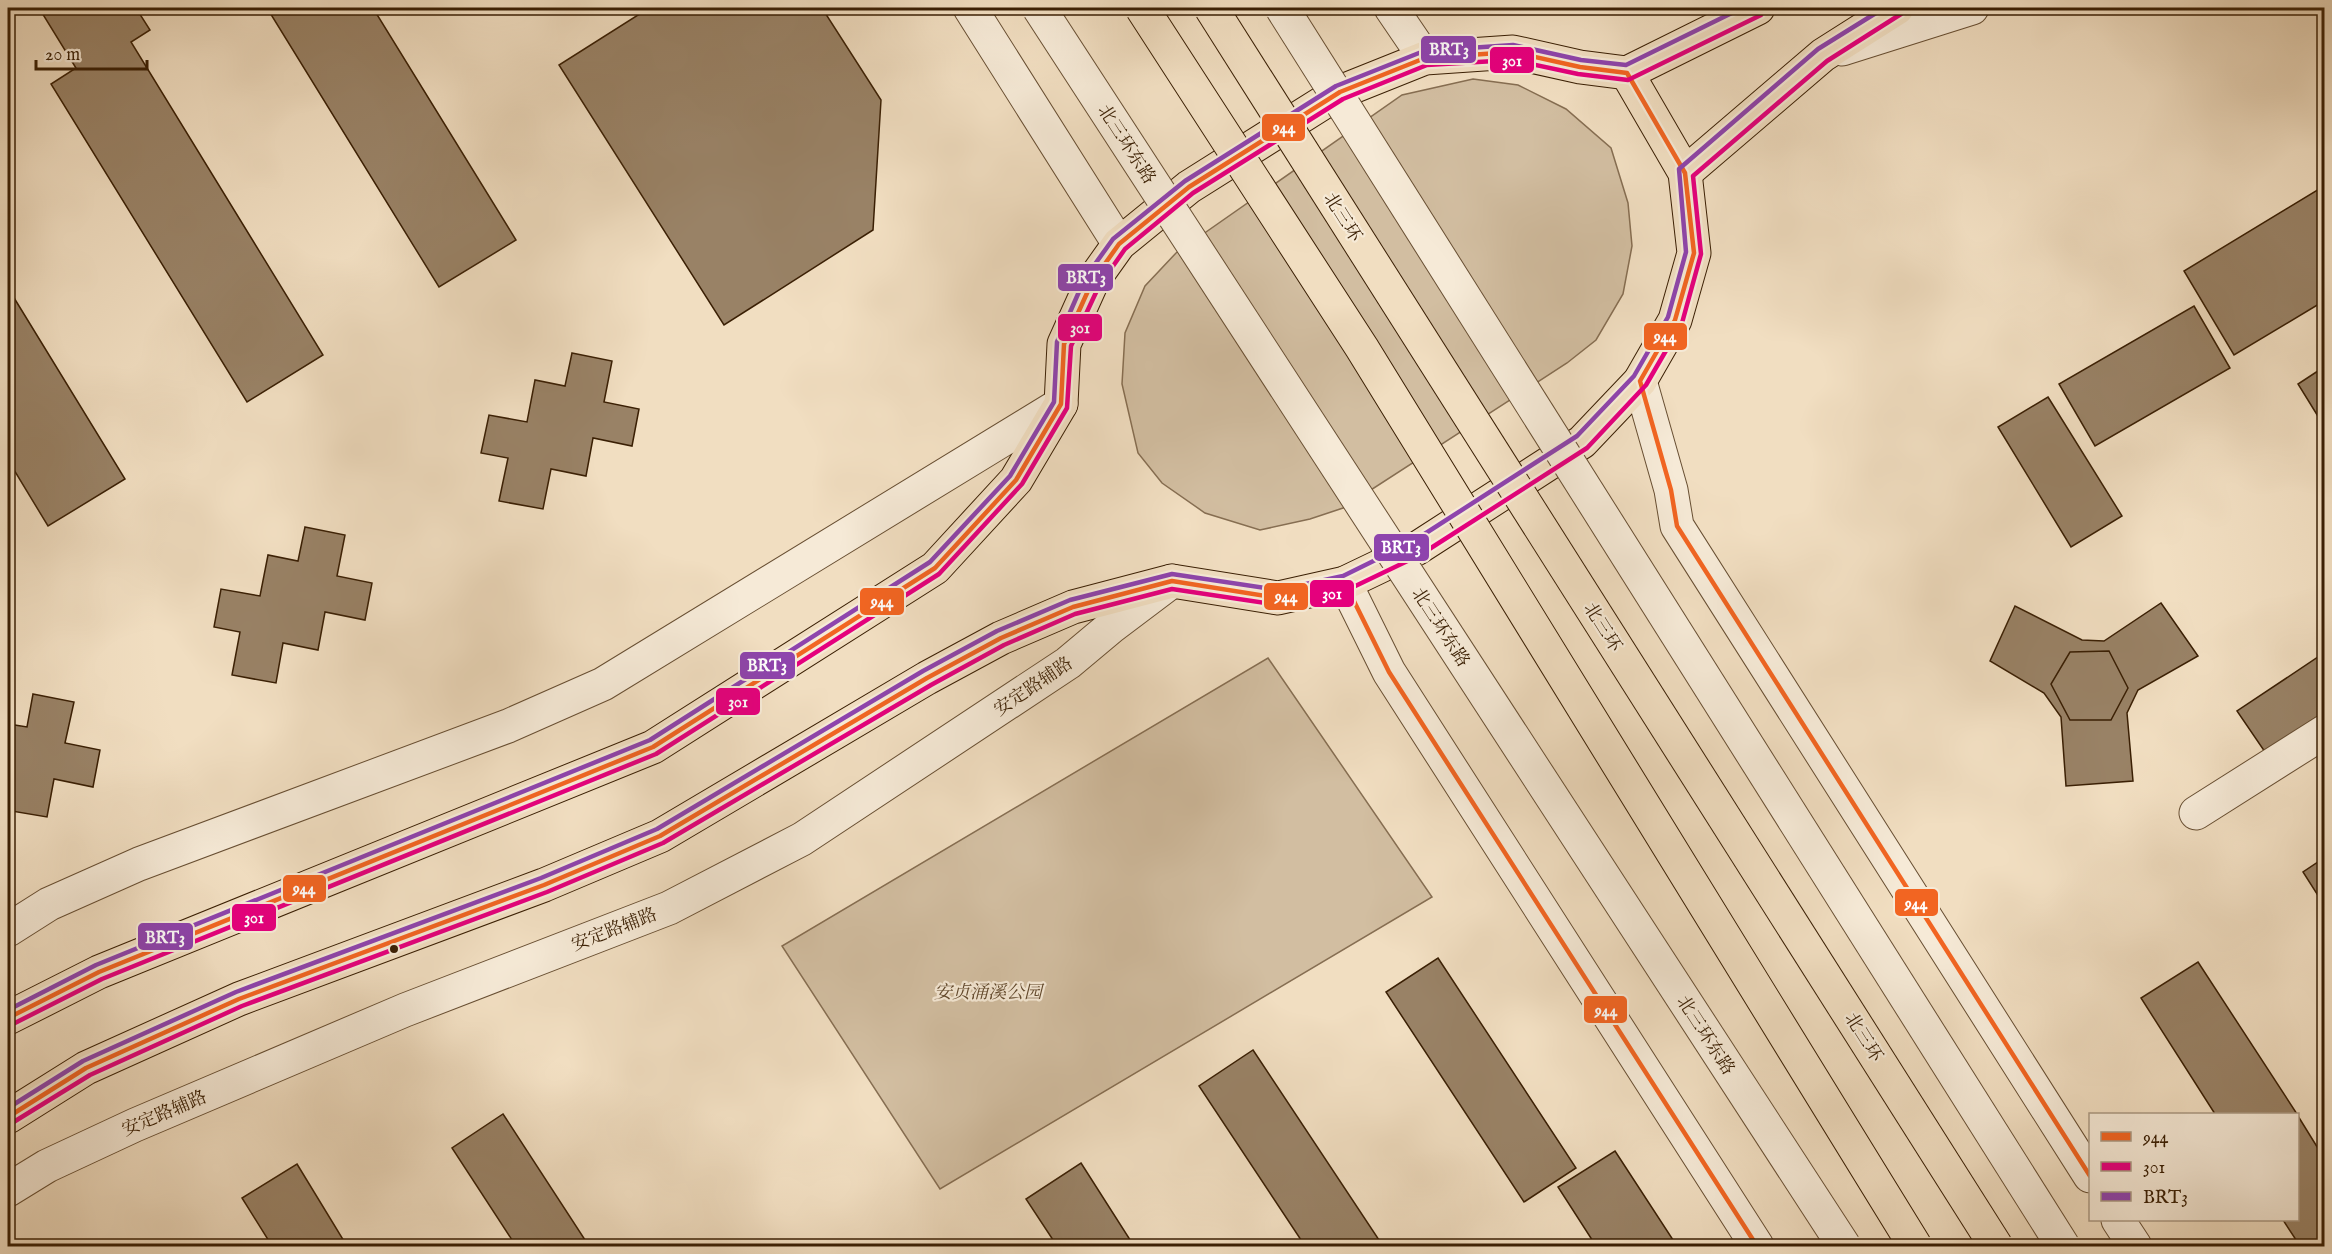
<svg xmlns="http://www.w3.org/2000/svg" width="2332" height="1254" viewBox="0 0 2332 1254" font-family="'IM FELL English','Noto Serif SC',serif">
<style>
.green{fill:#d2bea1;stroke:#866e52;stroke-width:1.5}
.building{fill:#998266;stroke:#3a1f04;stroke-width:1.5}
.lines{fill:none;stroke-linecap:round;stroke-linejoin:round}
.minor-casing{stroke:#684f33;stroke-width:35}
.tertiary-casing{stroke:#684f33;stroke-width:35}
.primary-casing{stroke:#3a1f04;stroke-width:35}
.minor{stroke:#f6ead7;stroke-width:33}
.tertiary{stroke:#f6ead7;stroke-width:33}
.primary{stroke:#f1dec1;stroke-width:33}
.tertiary-bridge-casing{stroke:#684f33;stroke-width:35;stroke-linecap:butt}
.trunk-bridge-casing{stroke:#3a1f04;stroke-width:35;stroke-linecap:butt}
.tertiary-bridge{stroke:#f6ead7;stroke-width:33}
.trunk-bridge{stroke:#f1dec1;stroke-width:33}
.bus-1-casing{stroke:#f6ead7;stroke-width:9}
.bus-2-casing{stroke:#f6ead7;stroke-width:9}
.bus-3-casing{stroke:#f6ead7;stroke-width:9}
.bus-1{stroke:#f26522;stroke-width:4.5}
.bus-2{stroke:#e5007d;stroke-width:4.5}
.bus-3{stroke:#8e44ad;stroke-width:4.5}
.bus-dot{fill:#3a1f04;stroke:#f6ead7;stroke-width:2}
.labels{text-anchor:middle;stroke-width:4.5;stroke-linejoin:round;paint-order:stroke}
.street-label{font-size:18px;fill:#3a1f04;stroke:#f6ead7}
.park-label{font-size:18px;font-style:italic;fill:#60472b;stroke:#f6ead7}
.line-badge{stroke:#f6ead7;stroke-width:2}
.badge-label{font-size:16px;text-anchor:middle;font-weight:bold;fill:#fff}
</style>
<rect width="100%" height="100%" fill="#f1dec1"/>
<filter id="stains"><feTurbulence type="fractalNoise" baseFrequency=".00333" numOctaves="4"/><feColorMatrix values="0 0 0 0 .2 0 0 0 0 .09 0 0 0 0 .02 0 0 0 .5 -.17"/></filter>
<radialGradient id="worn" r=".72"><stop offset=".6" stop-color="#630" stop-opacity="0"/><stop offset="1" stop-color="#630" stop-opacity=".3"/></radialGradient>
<!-- green -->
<g class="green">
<path d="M1473,79L1518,85L1566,109L1611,148L1628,203L1632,246L1623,294L1596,340L1567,363L1343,508L1310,519L1260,530L1205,513L1162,483L1138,453L1122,384L1125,333L1145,286L1176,253L1402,95Z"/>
<path d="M1268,658L1432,897L940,1189L782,946Z"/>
</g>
<!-- building -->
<g class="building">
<path d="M39,8H136L150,30L131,42L323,355L247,402L51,84L76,68Z"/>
<path d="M267,8H373L516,240L439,287Z"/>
<path d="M649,8H822L881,100L873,230L724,325L559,65Z"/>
<path d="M2324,186V301L2234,355L2184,271Z"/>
<path d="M8,288L125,479L48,526L8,460Z"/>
<path d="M2194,306L2230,368L2095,446L2059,384Z"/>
<path d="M572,353L612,361L604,402L639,409L632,446L593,438L586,476L551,469L543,509L499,501L508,458L481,453L489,415L527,422L535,380L565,386Z"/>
<path d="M2324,367V426L2298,384Z"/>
<path d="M2048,397L2122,516L2071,547L1998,427Z"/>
<path d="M305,527L345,535L337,576L372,583L365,620L325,612L318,650L283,643L276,683L232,675L240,632L214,627L221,589L260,596L268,555L298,561Z"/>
<path d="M2161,603L2198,656L2138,690L2127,713L2133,781L2066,786L2061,717L2044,693L1990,661L2015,606L2082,640L2104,641Z"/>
<path d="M2109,651L2128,688L2111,720H2070L2051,684L2070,652Z"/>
<path d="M2324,653V712L2265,752L2237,711Z"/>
<path d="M33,694L74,702L65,743L100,750L93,787L54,779L47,817L12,811L8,833V724L27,727Z"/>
<path d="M2324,858V905L2303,872Z"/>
<path d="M1438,958L1576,1168L1524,1202L1386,992Z"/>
<path d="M2198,962L2297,1114H2215L2141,998Z"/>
<path d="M1253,1050L1383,1246H1305L1199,1086Z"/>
<path d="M503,1114L589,1246H516L452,1148Z"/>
<path d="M2298,1116L2324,1158V1243L2319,1246H2300L2283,1220H2298Z"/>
<path d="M1615,1151L1677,1246H1596L1558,1187Z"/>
<path d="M1081,1163L1134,1246H1057L1026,1199Z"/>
<path d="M297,1164L347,1246H272L242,1198Z"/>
</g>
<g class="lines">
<defs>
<path id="minor" d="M2196,813L2324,732"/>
<g id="tertiary">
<path d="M970,8L1119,244"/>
<path d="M1391,8L1425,58"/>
<path d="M1842,49L1972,8"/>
<path d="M1640,381L1671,490L1677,526L2090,1176"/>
<path d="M1345,583L1389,672L1757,1246"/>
<path d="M8,930L49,904L139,864L508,726L603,684L1061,404"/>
<path d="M8,1190L47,1166L135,1125L405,1010L669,908L802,839L1068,663L1111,627L1172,581"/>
<path d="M2118,1220L2135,1246"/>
</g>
<g id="primary">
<path d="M1627,73L1758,8"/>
<path d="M1685,173L1823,55L1897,8"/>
<path d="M8,1018L99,972L653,747L935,568L1016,480L1061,404L1064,344L1092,282L1119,244L1189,187L1340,92L1425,58L1513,52L1580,67L1627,73"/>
<path d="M8,1117L86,1068L239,999L544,885L660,836L927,678L1001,638L1073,607L1172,581L1278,598L1345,583L1416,549L1582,442L1640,381L1675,320L1694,253L1685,173L1627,73"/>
</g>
</defs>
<!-- minor casing -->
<use href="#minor" class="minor-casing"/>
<!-- tertiary casing -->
<use href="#tertiary" class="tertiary-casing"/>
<!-- primary casing -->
<use href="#primary" class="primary-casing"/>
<!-- minor -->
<use href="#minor" class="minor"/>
<!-- tertiary -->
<use href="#tertiary" class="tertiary"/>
<!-- primary -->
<use href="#primary" class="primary"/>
<defs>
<g id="tertiary-bridge">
<path d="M1039,8L1844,1246"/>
<path d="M1282,8L2063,1246"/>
</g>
<g id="trunk-bridge">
<path d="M1142,8L1362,348L1915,1246"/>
<path d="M1211,8L1996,1246"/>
</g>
</defs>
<!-- tertiary-bridge casing -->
<use href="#tertiary-bridge" class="tertiary-bridge-casing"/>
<!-- trunk-bridge casing -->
<use href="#trunk-bridge" class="trunk-bridge-casing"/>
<!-- tertiary-bridge -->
<use href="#tertiary-bridge" class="tertiary-bridge"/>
<!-- trunk-bridge -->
<use href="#trunk-bridge" class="trunk-bridge"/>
<defs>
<g id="bus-1">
<path d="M8,1018L99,972L653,747L935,568L1016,480L1061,404L1064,344L1092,282L1119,244L1189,187L1340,92L1425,58L1513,52L1580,67L1627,73L1685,173L1694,253L1675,320L1640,381L1671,490L1677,526L2090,1176"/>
<path d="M8,1117L86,1068L239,999L544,885L660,836L927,678L1001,638L1073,607L1172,581L1278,598L1345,583L1389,672L1757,1246"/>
</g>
<g id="bus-2">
<path d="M11,1025L102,979L656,754L939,574L1022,484L1067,408L1071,346L1099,286L1125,249L1193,193L1343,99L1427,65L1512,60L1578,74L1628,80L1761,15"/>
<path d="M12,1123L90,1075L242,1006L547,892L663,843L931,685L1004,645L1075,614L1172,589L1279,605L1347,590L1420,555L1587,448L1646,385L1682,323L1701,254L1693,176L1827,61L1901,14"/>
</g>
<g id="bus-3">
<path d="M8,1010L96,965L650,740L930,562L1010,476L1054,402L1057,342L1085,278L1113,239L1185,181L1336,86L1424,51L1513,45L1581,60L1626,65L1742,8"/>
<path d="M8,1108L83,1061L236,992L541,878L657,829L923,671L997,631L1070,600L1172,574L1278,590L1343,576L1412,542L1577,436L1634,376L1668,317L1686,252L1679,169L1818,49L1884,8"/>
</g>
</defs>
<!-- bus-1 casing -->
<use href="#bus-1" class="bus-1-casing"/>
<!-- bus-2 casing -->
<use href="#bus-2" class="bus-2-casing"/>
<!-- bus-3 casing -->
<use href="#bus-3" class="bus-3-casing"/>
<!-- bus-1 -->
<use href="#bus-1" class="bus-1"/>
<!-- bus-2 -->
<use href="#bus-2" class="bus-2"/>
<!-- bus-3 -->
<use href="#bus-3" class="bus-3"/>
</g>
<!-- markers -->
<circle class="bus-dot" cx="394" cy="949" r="5"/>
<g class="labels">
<!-- street labels -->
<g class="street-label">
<text transform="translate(1127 144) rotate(57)" y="6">北三环东路</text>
<text transform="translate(1343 217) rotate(58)" y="6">北三环</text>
<text transform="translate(1441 627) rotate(57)" y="6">北三环东路</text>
<text transform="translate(1603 627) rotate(58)" y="6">北三环</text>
<text transform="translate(1033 686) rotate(-34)" y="6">安定路辅路</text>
<text transform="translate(614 929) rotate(-21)" y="6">安定路辅路</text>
<text transform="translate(1706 1035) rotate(57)" y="6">北三环东路</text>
<text transform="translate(1864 1037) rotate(58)" y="6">北三环</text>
<text transform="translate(164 1113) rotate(-23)" y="6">安定路辅路</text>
</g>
<!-- park labels -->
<g class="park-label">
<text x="988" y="998">安贞涌溪公园</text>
</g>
</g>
<g class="line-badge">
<rect x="1420" y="35" width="57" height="29" rx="6" fill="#8e44ad"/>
<rect x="1489" y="46" width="46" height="28" rx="6" fill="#e5007d"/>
<rect x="1261" y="113" width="45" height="29" rx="6" fill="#f26522"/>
<rect x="1057" y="263" width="57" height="29" rx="6" fill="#8e44ad"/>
<rect x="1057" y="313" width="46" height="29" rx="6" fill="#e5007d"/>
<rect x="1643" y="322" width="45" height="29" rx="6" fill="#f26522"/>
<rect x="1373" y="533" width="57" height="29" rx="6" fill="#8e44ad"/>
<rect x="1309" y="579" width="46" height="29" rx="6" fill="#e5007d"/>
<rect x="1263" y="582" width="46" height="29" rx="6" fill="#f26522"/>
<rect x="859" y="587" width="46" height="29" rx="6" fill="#f26522"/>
<rect x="739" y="651" width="57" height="29" rx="6" fill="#8e44ad"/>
<rect x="715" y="687" width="46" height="29" rx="6" fill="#e5007d"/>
<rect x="282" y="874" width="45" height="29" rx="6" fill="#f26522"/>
<rect x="1894" y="888" width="45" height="29" rx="6" fill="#f26522"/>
<rect x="231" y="903" width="46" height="29" rx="6" fill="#e5007d"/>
<rect x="137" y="922" width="57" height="29" rx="6" fill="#8e44ad"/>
<rect x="1583" y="995" width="45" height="29" rx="6" fill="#f26522"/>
</g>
<g class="badge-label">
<text x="1449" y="55">BRT3</text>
<text x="1512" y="66">301</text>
<text x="1284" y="133">944</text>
<text x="1086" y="283">BRT3</text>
<text x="1080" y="333">301</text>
<text x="1665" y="342">944</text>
<text x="1401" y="553">BRT3</text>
<text x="1332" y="599">301</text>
<text x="1286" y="602">944</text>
<text x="882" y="607">944</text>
<text x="767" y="671">BRT3</text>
<text x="738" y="707">301</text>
<text x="304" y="894">944</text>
<text x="1916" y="909">944</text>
<text x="254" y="923">301</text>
<text x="165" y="943">BRT3</text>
<text x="1606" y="1016">944</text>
</g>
<!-- margin -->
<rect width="2332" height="1254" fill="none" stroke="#f1dec1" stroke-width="30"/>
<rect x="9" y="9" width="2314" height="1236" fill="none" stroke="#3a1f04" stroke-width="3"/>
<rect x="15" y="15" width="2302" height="1224" fill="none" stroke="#3a1f04" stroke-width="1.5"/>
<!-- legend -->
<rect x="2089" y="1113" width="210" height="108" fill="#f6ead7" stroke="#ab9983" stroke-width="1.5"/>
<rect x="2101" y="1132" width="30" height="9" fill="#f26522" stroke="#ab9983" stroke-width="1.5"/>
<text x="2143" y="1143" font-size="18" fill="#3a1f04">944</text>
<rect x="2101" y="1162" width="30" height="9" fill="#e5007d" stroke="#ab9983" stroke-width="1.5"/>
<text x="2143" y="1173" font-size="18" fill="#3a1f04">301</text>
<rect x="2101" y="1192" width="30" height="9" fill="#8e44ad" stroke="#ab9983" stroke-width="1.5"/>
<text x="2143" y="1203" font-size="18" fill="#3a1f04">BRT3</text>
<!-- scale -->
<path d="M36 60v9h111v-9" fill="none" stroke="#3a1f04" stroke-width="3"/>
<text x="45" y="60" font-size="18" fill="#3a1f04" stroke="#f6ead7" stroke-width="4.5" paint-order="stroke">20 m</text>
<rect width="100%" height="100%" filter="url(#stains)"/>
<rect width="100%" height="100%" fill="url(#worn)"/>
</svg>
